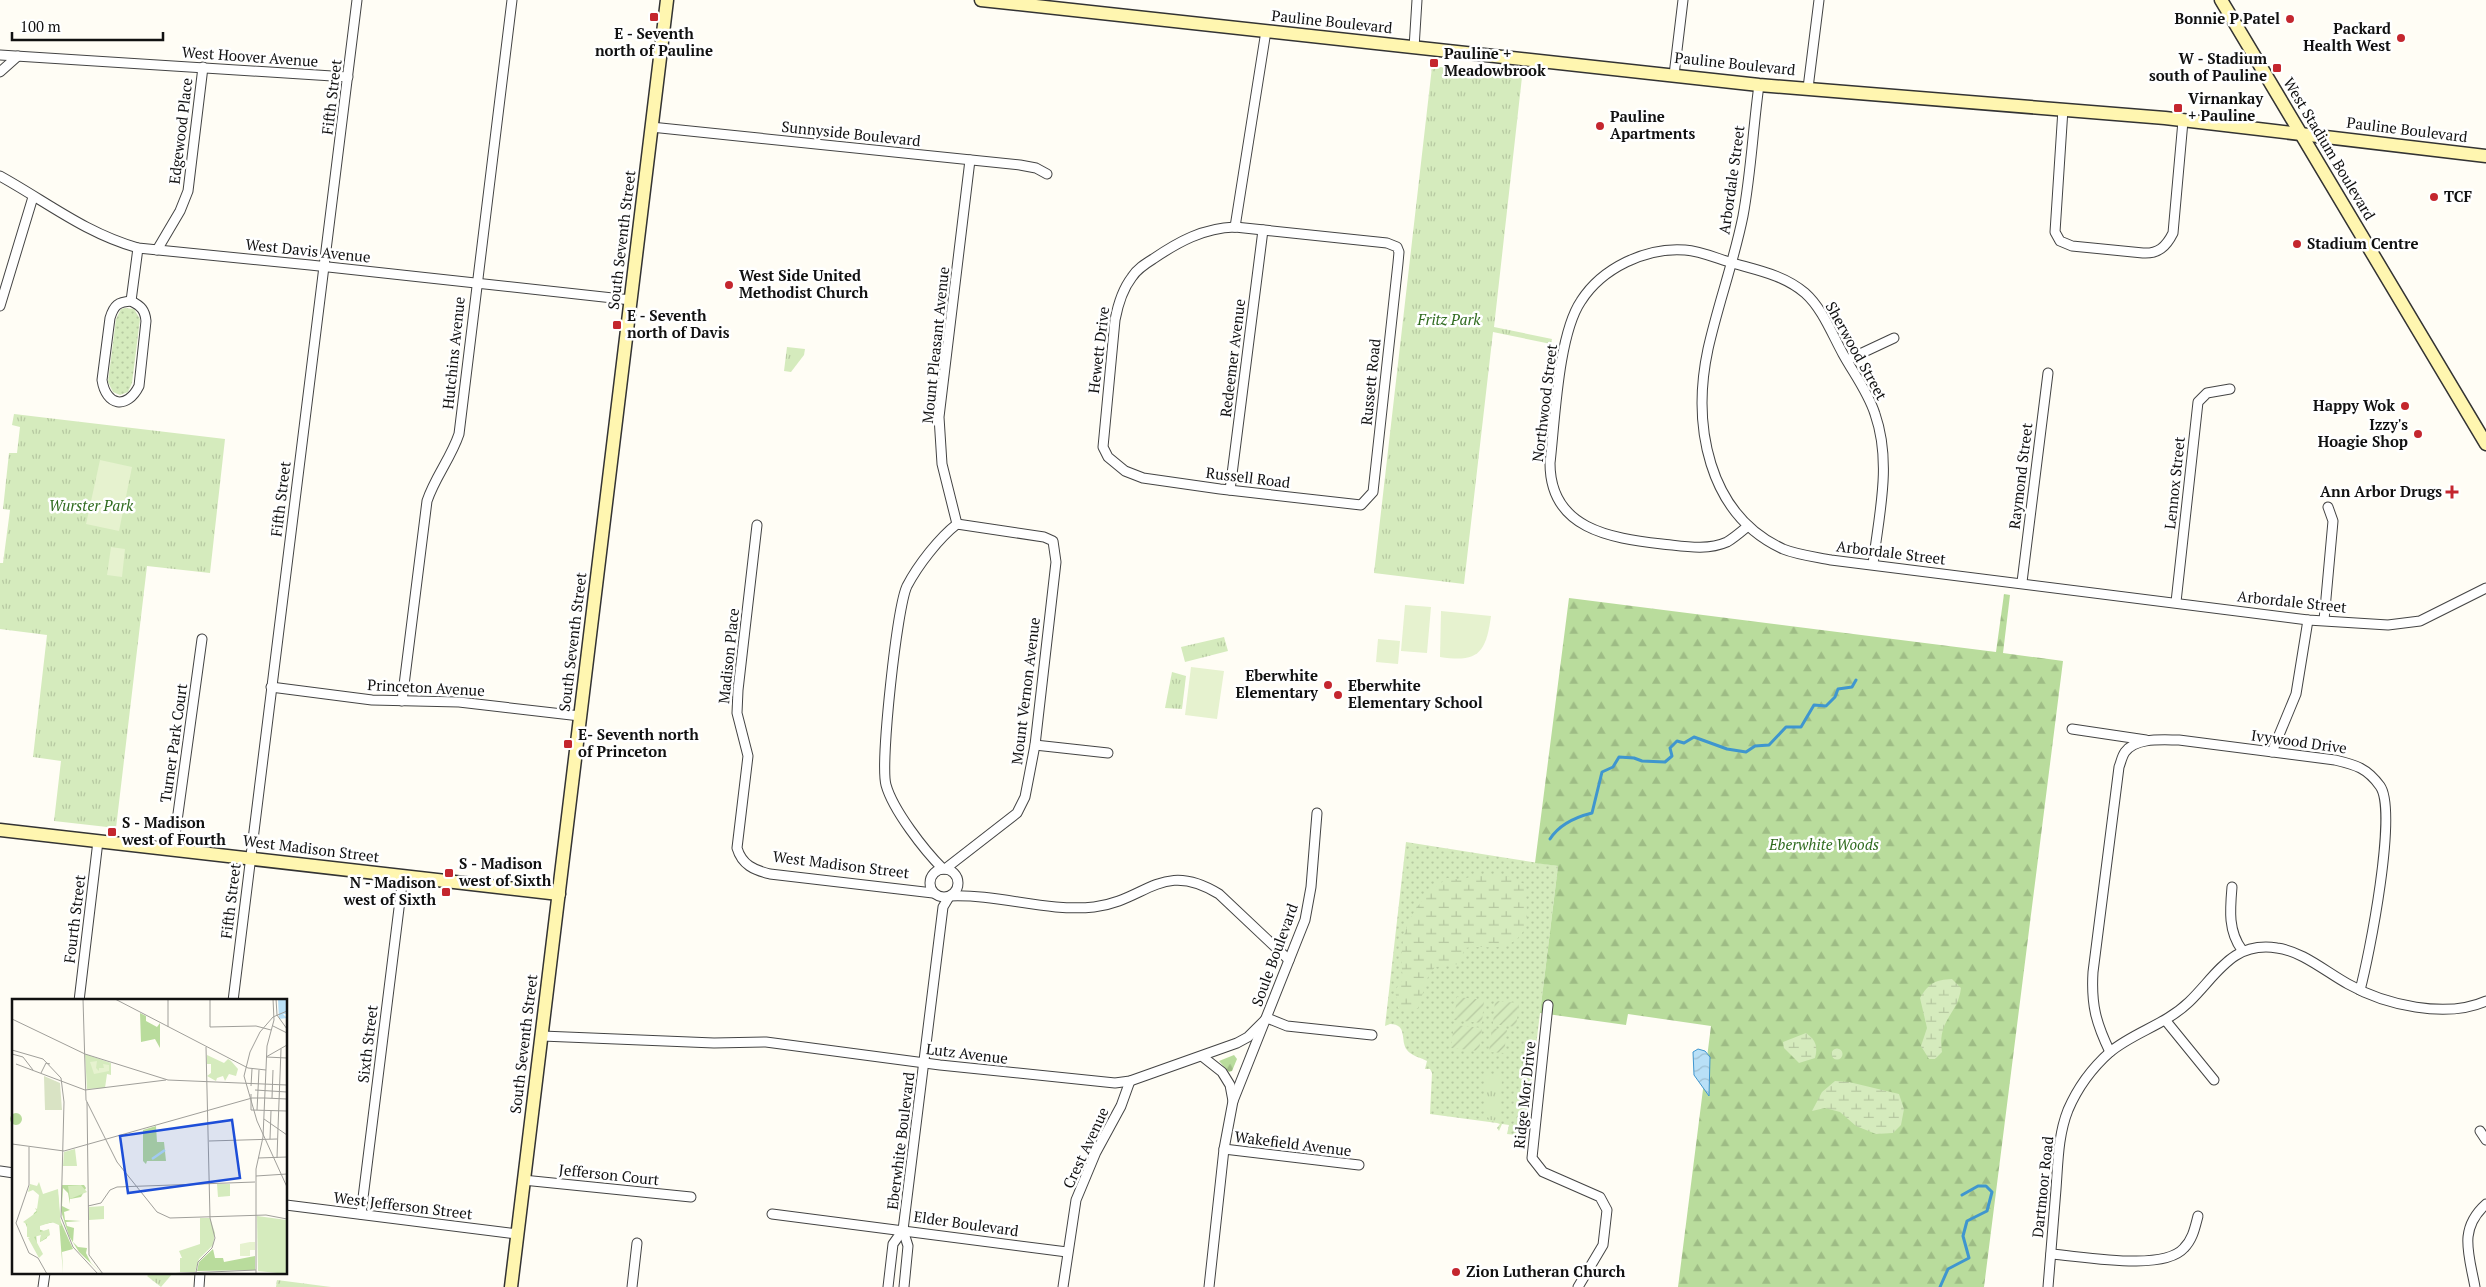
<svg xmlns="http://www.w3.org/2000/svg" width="2486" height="1287" viewBox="0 0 2486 1287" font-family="'PT Serif',serif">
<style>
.grass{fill:url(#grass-dots)}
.forest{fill:url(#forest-firs)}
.wetland{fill:url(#wetland-marsh)}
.park{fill:url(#park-tufts)}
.garden{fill:url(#garden-furrows)}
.pitch{fill:#e6f2cf}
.water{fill:url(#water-waves);stroke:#3f96cf}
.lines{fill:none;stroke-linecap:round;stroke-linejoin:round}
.stream{stroke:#3f96cf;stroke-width:3}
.street-casing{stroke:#444;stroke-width:11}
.secondary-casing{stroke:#333;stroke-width:15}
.street{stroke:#fff;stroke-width:9}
.secondary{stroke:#fff6b0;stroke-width:12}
.poi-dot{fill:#c4262e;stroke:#fff;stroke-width:2}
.labels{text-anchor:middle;stroke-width:5;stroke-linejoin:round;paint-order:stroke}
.poi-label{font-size:15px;font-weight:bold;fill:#111;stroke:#fff;text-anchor:start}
.street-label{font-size:15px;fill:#111;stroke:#fff}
.park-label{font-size:15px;font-style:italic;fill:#2f6b1f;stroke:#fff}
.inset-river{fill:none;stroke:#b9e0f7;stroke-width:2.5}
.inset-road{fill:none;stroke:#a09f9a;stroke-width:1}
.view{fill:#1d4ed8;fill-opacity:0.15;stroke:#1d4ed8;stroke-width:2.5}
.inset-edge{fill:none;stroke:#111;stroke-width:2.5}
</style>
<defs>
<pattern id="grass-dots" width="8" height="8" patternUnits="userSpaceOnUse" patternTransform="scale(1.25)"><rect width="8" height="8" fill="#d5ebbd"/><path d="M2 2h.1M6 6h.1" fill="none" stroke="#b6c8a1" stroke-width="1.8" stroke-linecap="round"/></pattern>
<pattern id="forest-firs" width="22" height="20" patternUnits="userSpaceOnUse" patternTransform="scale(1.25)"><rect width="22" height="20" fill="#b9dc9c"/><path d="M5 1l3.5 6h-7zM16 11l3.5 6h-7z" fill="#9ebc85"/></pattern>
<pattern id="wetland-marsh" width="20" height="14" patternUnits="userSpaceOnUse" patternTransform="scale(1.25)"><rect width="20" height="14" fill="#d5ebbd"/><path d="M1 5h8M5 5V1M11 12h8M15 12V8" fill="none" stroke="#b6c8a1"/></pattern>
<pattern id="park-tufts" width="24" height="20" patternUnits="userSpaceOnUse" patternTransform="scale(1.25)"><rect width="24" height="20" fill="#d5ebbd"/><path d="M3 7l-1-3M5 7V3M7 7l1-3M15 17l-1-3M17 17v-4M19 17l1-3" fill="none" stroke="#b6c8a1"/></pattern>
<pattern id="garden-furrows" width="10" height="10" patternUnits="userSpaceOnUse" patternTransform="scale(1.25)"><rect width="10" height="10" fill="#d5ebbd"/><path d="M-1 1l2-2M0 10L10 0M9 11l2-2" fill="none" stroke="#b6c8a1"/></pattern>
<pattern id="water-waves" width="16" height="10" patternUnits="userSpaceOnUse" patternTransform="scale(1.25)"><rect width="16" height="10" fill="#b9e0f7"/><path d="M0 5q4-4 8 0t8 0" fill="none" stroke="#9ebfd3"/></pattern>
</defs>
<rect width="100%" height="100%" fill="#fffdf5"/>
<!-- grass -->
<g class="grass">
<path d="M125,308L134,309L140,319L132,383L128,392L120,395L113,392L108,382L116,319L121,309Z"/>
<path d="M1406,842L1558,866L1525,1136L1507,1134L1509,1125L1502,1124L1499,1131L1497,1128L1500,1124L1497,1123L1430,1114L1432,1073L1430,1069H1425L1427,1061C1422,1058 1411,1056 1407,1050C1400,1041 1408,1024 1390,1024L1385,1026Z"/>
</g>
<!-- forest -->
<g class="forest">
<path d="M2004,594L2010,595L2003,653L2063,661L1984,1287H1678L1711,1026L1628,1014L1626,1025L1540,1013L1558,866L1535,863L1569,598L1996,652Z"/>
<path d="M1234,1055L1237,1059L1232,1071L1229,1072L1219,1061Z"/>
</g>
<!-- wetland -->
<g class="wetland">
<path d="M1478,874L1505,875L1524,884C1528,913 1533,943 1496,947C1485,948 1475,946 1465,948L1459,964L1435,967L1428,977L1418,1008L1409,1012L1398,1008L1395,990L1403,980C1397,933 1410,906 1447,878L1461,880Z"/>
<path d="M1952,979L1961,988C1958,1015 1937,1019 1942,1052L1935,1059H1929L1921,1046L1927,1028L1920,998C1929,983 1935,980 1952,979Z"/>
<path d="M1806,1033C1816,1040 1818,1047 1815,1058L1799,1063L1784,1048L1783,1042Z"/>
<circle cx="1837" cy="1054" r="5.5"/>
<path d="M1835,1081L1849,1082L1899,1094L1904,1109L1901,1125L1893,1133L1876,1134L1856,1126L1840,1112L1825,1108L1812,1111L1822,1092Z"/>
</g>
<!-- park -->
<g class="park">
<path d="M1432,67L1523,68L1494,327L1552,339L1551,344L1493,332L1464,584L1374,573Z"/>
<path d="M787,347L805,349L804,355L791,372L784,371Z"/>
<path d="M14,414L225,439L210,573L147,566L116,828L54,821L61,761L33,757L47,635L0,629V563H3L10,510L3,509L9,453H17L20,427L12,425Z"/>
<path d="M1224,637L1228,651L1185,662L1181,647Z"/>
<path d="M1172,672L1186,676L1182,709L1165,708Z"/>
<path d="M1485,1075L1502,1076L1499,1121L1484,1119Z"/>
<path d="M150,1273H173L161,1287L147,1276Z"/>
<path d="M277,1280L331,1287H276Z"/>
</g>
<!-- garden -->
<g class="garden">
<path d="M1457,997L1484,1000L1482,1023L1454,1020Z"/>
<path d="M1495,1001L1519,1003L1516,1027L1493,1024Z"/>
<path d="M1454,1025L1482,1028L1479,1051L1451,1048Z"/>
<path d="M1492,1028L1507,1030L1504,1053L1489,1052Z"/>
</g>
<!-- pitch -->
<g class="pitch">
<path d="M100,460L132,467L119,531L86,524Z"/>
<path d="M111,547L125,549L122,577L107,575Z"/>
<path d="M1405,605L1431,607L1427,653L1401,651Z"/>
<path d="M1441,611L1491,616C1486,653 1478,663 1440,657Z"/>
<path d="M1378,639L1400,641L1398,664L1376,662Z"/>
<path d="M1191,667L1224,671L1217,719L1185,715Z"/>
</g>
<!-- water -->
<path class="water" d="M1698,1049L1705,1051L1710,1057L1709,1096L1694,1075L1693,1052Z"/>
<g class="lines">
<!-- stream -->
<g class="stream">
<path d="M1550,839C1559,825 1576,817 1592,813L1602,772L1613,767L1619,757L1634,758L1642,761L1665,762L1672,756L1670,748L1677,741L1684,743L1694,737L1727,749L1746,752L1755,746L1769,745L1786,727H1801L1814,705L1826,706L1835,697L1838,689L1852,687L1856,680"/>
<path d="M1940,1287L1948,1269L1969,1258L1963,1236L1967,1221L1987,1211L1992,1192L1986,1186H1978L1962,1195"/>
</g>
<defs>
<g id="street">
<path d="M1414,48L1417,0"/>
<path d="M0,55L348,77"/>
<path d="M0,72L18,56"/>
<path d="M1674,75L1683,0"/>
<path d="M1759,85C1753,128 1751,173 1743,216C1734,261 1718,304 1708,349C1692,424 1707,514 1783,549C1798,555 1816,557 1831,560L2308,620L2388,625L2420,621L2486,588"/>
<path d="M1808,88L1819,0"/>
<path d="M2063,109L2055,232L2060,241L2072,246L2143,253C2158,254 2166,247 2173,233L2183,121"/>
<path d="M651,127L1020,165L1036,168L1047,174"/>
<path d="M0,176C47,202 85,233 138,248L310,265L631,300"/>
<path d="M1235,227L1387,243L1397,247L1399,252L1398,263L1373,492L1361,505L1220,489L1143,478L1125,471L1108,457L1103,447L1115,320C1118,304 1122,290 1132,277C1137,269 1145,264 1153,259C1178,242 1203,228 1235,227Z"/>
<path d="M1235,227L1266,31"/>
<path d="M157,250L180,211L188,191L203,67"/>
<path d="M131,301C141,306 145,310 146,321L139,386C127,410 106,406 102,380L110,318C114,305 118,302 131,301Z"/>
<path d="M131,301L138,248"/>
<path d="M0,306L33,197"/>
<path d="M1847,360L1894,338"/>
<path d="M1230,490L1263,230"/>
<path d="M957,524L942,464L939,417L970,160"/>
<path d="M757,525L738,690L737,713L748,756L737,848C742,865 754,870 770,874L933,893"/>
<path d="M1748,526C1742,531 1734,538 1727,542C1707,551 1683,546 1662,544C1610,538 1550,529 1550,463C1555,421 1558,335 1581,301C1602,268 1646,247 1685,250C1702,251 1720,260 1736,264C1761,271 1785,276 1805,293C1822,308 1832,334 1843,354C1854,374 1868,392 1875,414C1892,463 1879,514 1873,564"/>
<path d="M2022,582L2048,373"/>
<path d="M2176,602L2198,402L2207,393L2230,389"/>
<path d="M2324,620L2333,521L2328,507"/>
<path d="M271,687L372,700L459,702L580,716"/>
<path d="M402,701L427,501C435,477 451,458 459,434L512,0"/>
<path d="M2072,729L2146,740"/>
<path d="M1035,745L1108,753"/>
<path d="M2272,752L2296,694L2308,620"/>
<path d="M173,850L202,639"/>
<circle cx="944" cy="883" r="14"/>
<path d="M943,869C924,850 893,810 886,785C880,763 897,607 907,586C918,565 939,538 957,524"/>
<path d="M945,869L1017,813L1025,797L1035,745L1056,562L1053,541L1044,537L957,524"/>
<path d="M2232,887C2230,910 2228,931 2242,950"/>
<path d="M950,896C999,894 1046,912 1094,907C1146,901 1162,859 1219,894L1289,960"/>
<path d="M79,1001L98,841"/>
<path d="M233,1001L357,0"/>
<path d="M1548,1005L1532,1158L1543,1172L1600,1197L1607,1210L1603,1245L1578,1287"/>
<path d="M2166,1021L2214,1080"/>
<path d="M542,1036L714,1043L766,1042L940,1065L1115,1083L1130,1081L1237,1043L1248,1037L1267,1018L1287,1026L1372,1035"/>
<path d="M2110,1052C2096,1023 2091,1005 2093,972L2119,767C2121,762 2122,756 2125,752C2136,737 2163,740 2179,740L2335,760C2356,765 2367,768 2380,786C2398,811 2369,957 2360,990"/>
<path d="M1203,1057L1222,1072L1230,1085L1233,1101L1224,1149L1209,1287"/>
<path d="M1233,1101L1305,920L1311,887L1317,813"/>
<path d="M2480,1131L2486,1140"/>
<path d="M1224,1149L1359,1165"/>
<path d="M0,1171L14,1173"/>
<path d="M523,1180L691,1197"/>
<path d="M286,1205L517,1234"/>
<path d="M361,1214L403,876"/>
<path d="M772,1214L1067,1252"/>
<path d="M2051,1254C2081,1256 2163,1272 2184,1248C2193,1239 2195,1227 2198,1216"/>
<path d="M43,1287L45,1273"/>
<path d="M199,1287L200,1273"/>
<path d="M632,1287L637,1243"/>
<path d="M888,1287L893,1244L903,1230"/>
<path d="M904,1287L908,1246L903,1230L943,907L949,897"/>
<path d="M1063,1287L1076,1200L1096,1152L1121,1106L1130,1081"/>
<path d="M2048,1287C2051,1254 2053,1222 2056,1189C2058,1163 2058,1135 2068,1110C2077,1089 2092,1068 2110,1052C2134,1032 2165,1025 2189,1002C2217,975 2232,941 2277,948C2302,951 2326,972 2348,984C2385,1005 2446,1019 2486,1001"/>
<path d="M2475,1287C2469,1254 2458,1229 2486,1204"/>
</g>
<g id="secondary">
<path d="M981,0L1759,85L2165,118L2486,156"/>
<path d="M2221,0L2486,444"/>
<path d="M0,830L559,894"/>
<path d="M511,1287L667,0"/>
</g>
</defs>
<!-- street casing -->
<use href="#street" class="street-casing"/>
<!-- secondary casing -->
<use href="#secondary" class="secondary-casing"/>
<!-- street -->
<use href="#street" class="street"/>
<!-- secondary -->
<use href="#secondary" class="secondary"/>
</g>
<!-- markers -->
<g class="poi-dot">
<rect x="649" y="12" width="10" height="10" rx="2.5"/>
<circle cx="2290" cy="19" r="5"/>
<circle cx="2401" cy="38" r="5"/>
<rect x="1429" y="58" width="10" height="10" rx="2.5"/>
<rect x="2272" y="63" width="10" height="10" rx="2.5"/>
<rect x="2173" y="103" width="10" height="10" rx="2.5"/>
<circle cx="1600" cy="126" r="5"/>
<circle cx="2434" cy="197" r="5"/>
<circle cx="2297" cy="244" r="5"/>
<circle cx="729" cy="285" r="5"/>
<rect x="612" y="320" width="10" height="10" rx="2.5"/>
<circle cx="2405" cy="406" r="5"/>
<circle cx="2418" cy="434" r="5"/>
<path d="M2449.5 484.5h5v5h5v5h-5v5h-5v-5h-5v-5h5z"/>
<circle cx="1328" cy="685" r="5"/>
<circle cx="1338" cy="695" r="5"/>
<rect x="563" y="739" width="10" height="10" rx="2.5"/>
<rect x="107" y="827" width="10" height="10" rx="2.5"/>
<rect x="444" y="868" width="10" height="10" rx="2.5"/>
<rect x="441" y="887" width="10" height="10" rx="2.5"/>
<circle cx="1456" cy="1272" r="5"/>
</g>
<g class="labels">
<!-- poi labels -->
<g class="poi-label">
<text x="2280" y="24" text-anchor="end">Bonnie P Patel</text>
<text x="2391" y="34" text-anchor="end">Packard<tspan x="2391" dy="17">Health West</tspan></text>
<text x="654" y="39" text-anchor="middle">E - Seventh<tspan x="654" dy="17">north of Pauline</tspan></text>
<text x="1444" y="59">Pauline +<tspan x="1444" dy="17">Meadowbrook</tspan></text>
<text x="2267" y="64" text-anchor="end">W - Stadium<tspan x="2267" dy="17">south of Pauline</tspan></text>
<text x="2188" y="104">Virnankay<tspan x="2188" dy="17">+ Pauline</tspan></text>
<text x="1610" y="122">Pauline<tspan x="1610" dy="17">Apartments</tspan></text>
<text x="2444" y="202">TCF</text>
<text x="2307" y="249">Stadium Centre</text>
<text x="739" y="281">West Side United<tspan x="739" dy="17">Methodist Church</tspan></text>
<text x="627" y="321">E - Seventh<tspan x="627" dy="17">north of Davis</tspan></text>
<text x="2395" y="411" text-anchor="end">Happy Wok</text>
<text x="2408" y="430" text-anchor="end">Izzy's<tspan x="2408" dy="17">Hoagie Shop</tspan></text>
<text x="2442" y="497" text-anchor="end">Ann Arbor Drugs</text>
<text x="1318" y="681" text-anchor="end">Eberwhite<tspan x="1318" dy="17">Elementary</tspan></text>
<text x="1348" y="691">Eberwhite<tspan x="1348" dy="17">Elementary School</tspan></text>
<text x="578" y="740">E- Seventh north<tspan x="578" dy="17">of Princeton</tspan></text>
<text x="122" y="828">S - Madison<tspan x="122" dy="17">west of Fourth</tspan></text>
<text x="459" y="869">S - Madison<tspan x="459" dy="17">west of Sixth</tspan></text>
<text x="436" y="888" text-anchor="end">N - Madison<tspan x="436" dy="17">west of Sixth</tspan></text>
<text x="1466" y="1277">Zion Lutheran Church</text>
</g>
<!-- street labels -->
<g class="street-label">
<text transform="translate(1332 22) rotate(6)" y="5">Pauline Boulevard</text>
<text transform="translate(250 57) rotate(4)" y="5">West Hoover Avenue</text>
<text transform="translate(1735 64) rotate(6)" y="5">Pauline Boulevard</text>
<text transform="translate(332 97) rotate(-83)" y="5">Fifth Street</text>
<text transform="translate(2407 130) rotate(7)" y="5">Pauline Boulevard</text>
<text transform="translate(181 131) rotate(-83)" y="5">Edgewood Place</text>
<text transform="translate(851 134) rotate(6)" y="5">Sunnyside Boulevard</text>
<text transform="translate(2329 149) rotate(59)" y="5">West Stadium Boulevard</text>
<text transform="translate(1732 180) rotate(-82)" y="5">Arbordale Street</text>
<text transform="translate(622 240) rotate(-83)" y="5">South Seventh Street</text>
<text transform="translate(308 251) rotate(6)" y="5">West Davis Avenue</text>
<text transform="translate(936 345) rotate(-84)" y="5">Mount Pleasant Avenue</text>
<text transform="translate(1099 350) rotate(-83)" y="5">Hewett Drive</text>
<text transform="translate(1856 351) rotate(61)" y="5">Sherwood Street</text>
<text transform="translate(454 353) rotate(-84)" y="5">Hutchins Avenue</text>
<text transform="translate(1233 358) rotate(-83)" y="5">Redeemer Avenue</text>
<text transform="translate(1371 382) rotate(-84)" y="5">Russett Road</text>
<text transform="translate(1545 403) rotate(-83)" y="5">Northwood Street</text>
<text transform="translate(2021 476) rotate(-83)" y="5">Raymond Street</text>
<text transform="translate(1248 478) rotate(7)" y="5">Russell Road</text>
<text transform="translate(2175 483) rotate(-84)" y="5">Lennox Street</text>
<text transform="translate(281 499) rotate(-83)" y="5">Fifth Street</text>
<text transform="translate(1891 553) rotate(7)" y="5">Arbordale Street</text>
<text transform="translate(2292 602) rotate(6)" y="5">Arbordale Street</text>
<text transform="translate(573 642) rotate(-83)" y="5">South Seventh Street</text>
<text transform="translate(729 656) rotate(-84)" y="5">Madison Place</text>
<text transform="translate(426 688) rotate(3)" y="5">Princeton Avenue</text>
<text transform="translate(1026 691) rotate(-83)" y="5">Mount Vernon Avenue</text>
<text transform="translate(2299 742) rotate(8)" y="5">Ivywood Drive</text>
<text transform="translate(174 743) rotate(-82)" y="5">Turner Park Court</text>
<text transform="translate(311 849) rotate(7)" y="5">West Madison Street</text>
<text transform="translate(841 865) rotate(7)" y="5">West Madison Street</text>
<text transform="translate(231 901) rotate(-83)" y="5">Fifth Street</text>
<text transform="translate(75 919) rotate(-83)" y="5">Fourth Street</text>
<text transform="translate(1275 955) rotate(-70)" y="5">Soule Boulevard</text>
<text transform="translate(368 1044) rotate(-83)" y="5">Sixth Street</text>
<text transform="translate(524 1044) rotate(-83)" y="5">South Seventh Street</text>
<text transform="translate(967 1054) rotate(7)" y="5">Lutz Avenue</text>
<text transform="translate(1525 1095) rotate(-84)" y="5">Ridge Mor Drive</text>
<text transform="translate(901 1141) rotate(-83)" y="5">Eberwhite Boulevard</text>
<text transform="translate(1293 1144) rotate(7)" y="5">Wakefield Avenue</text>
<text transform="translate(1086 1148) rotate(-65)" y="5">Crest Avenue</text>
<text transform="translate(609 1175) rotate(6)" y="5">Jefferson Court</text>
<text transform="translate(2043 1187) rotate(-84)" y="5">Dartmoor Road</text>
<text transform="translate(403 1206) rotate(7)" y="5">West Jefferson Street</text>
<text transform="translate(966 1224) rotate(8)" y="5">Elder Boulevard</text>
</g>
<!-- park labels -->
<g class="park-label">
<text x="1449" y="325">Fritz Park</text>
<text x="91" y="511">Wurster Park</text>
<text x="1824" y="850">Eberwhite Woods</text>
</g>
</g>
<!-- overview -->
<g transform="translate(12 999)">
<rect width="275" height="275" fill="#fffdf5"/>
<path d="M245,217L275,221V275L246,272Z" fill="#d5ebbd"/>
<path d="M128,14L134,17V22L145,28L148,24V49L143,40L129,43ZM-2 120a6 6 0 1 1 12 0a6 6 0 1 1-12 0ZM144,127L145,143H152L154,162H135L134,165L131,162V131ZM50,186H72L74,189L69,198L58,200V205L56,194L51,189L50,207L58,211L52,213L53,221L69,222L54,223L55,227L62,229L61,243L66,248L75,249L74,254L79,264L90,275L67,253L57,237L49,212ZM46,195L48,221L61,250L50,253L51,275L47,222L28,226L26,230L35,233V239L28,243L29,236L24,235L25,246L22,247L13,223L20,221L22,214ZM201,250L203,259H211L212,263L243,257V271L185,272L187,263Z" fill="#b9dc9c"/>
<path d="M32,77L48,84L50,111H33Z" fill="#d9e3c4"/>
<path d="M73,55L99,64V76L95,75L93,89L75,90ZM195,56L212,64L216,60L219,62L226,70L224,77L217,75L213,82L211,77L205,79L204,82L195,77L199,74V65H195ZM63,150L65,167H51L52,153ZM27,183L31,195L46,190L49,227L40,223L28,227V233L37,230L38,236L28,243L29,236L22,238L31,255L27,259L16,239L18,238H15V225L11,223L25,213L23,209L25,210L27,196L21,191L16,193L18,185L25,187ZM205,185H218V197L206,198ZM69,186L75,193L58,200L56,187ZM92,207V220L77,221V208ZM188,219H198L203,234L201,246L187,260L183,273H168V259H170L167,252L188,245Z" fill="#d5ebbd"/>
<path d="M85,62L84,69L87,72V69H92L91,65L97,66V72L82,75L78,63ZM238,243H243V251H238V257H228V245Z" fill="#e6f2cf"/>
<path d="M266,0H275V15H271L275,19L267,20Z" fill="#b9e0f7"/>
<path class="inset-river" d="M140,160L153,151"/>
<path class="inset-road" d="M71,0L74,101L105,163L145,213L158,219L254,216L275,220M103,0L236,69L254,71M156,0V28M198,0V28L244,27L259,31M264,0L265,16L275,30M275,12L261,18L248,33L238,53L232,77L245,122L275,188M0,20L73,55L156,81L275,86M261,27L275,34M0,51L31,60L49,79L52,103L49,218L61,248L86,275M0,55L11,58L21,71M254,58L275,59M254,58L275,46M4,65L73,91L154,81M29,74L34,64L38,65M239,87L240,70M243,91L275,93M239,95V111L275,112M253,99L275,100M260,99L261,71M75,103L77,256L91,275M245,111L247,71M252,120L275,136M266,129L269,50M258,140L259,112M197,142L265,140M0,145L52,152L240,99H253M17,148V186L4,224L17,254L26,259L35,275M246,159L275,158M265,159L266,129M244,177L275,175M76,207L89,204L98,191L105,188L243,183M184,273L186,263L200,249L203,239L198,219L194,48M152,275L244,271M244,275V170L251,138L255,47L262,21L261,0"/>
<path class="view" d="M220,121L228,179L116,194L108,137Z"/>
<rect width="275" height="275" class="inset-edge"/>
</g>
<!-- scale -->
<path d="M12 32v8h151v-8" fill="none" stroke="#111111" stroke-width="2.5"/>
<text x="20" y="32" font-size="15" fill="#111111" stroke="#ffffff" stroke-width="4" paint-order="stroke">100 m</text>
</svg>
